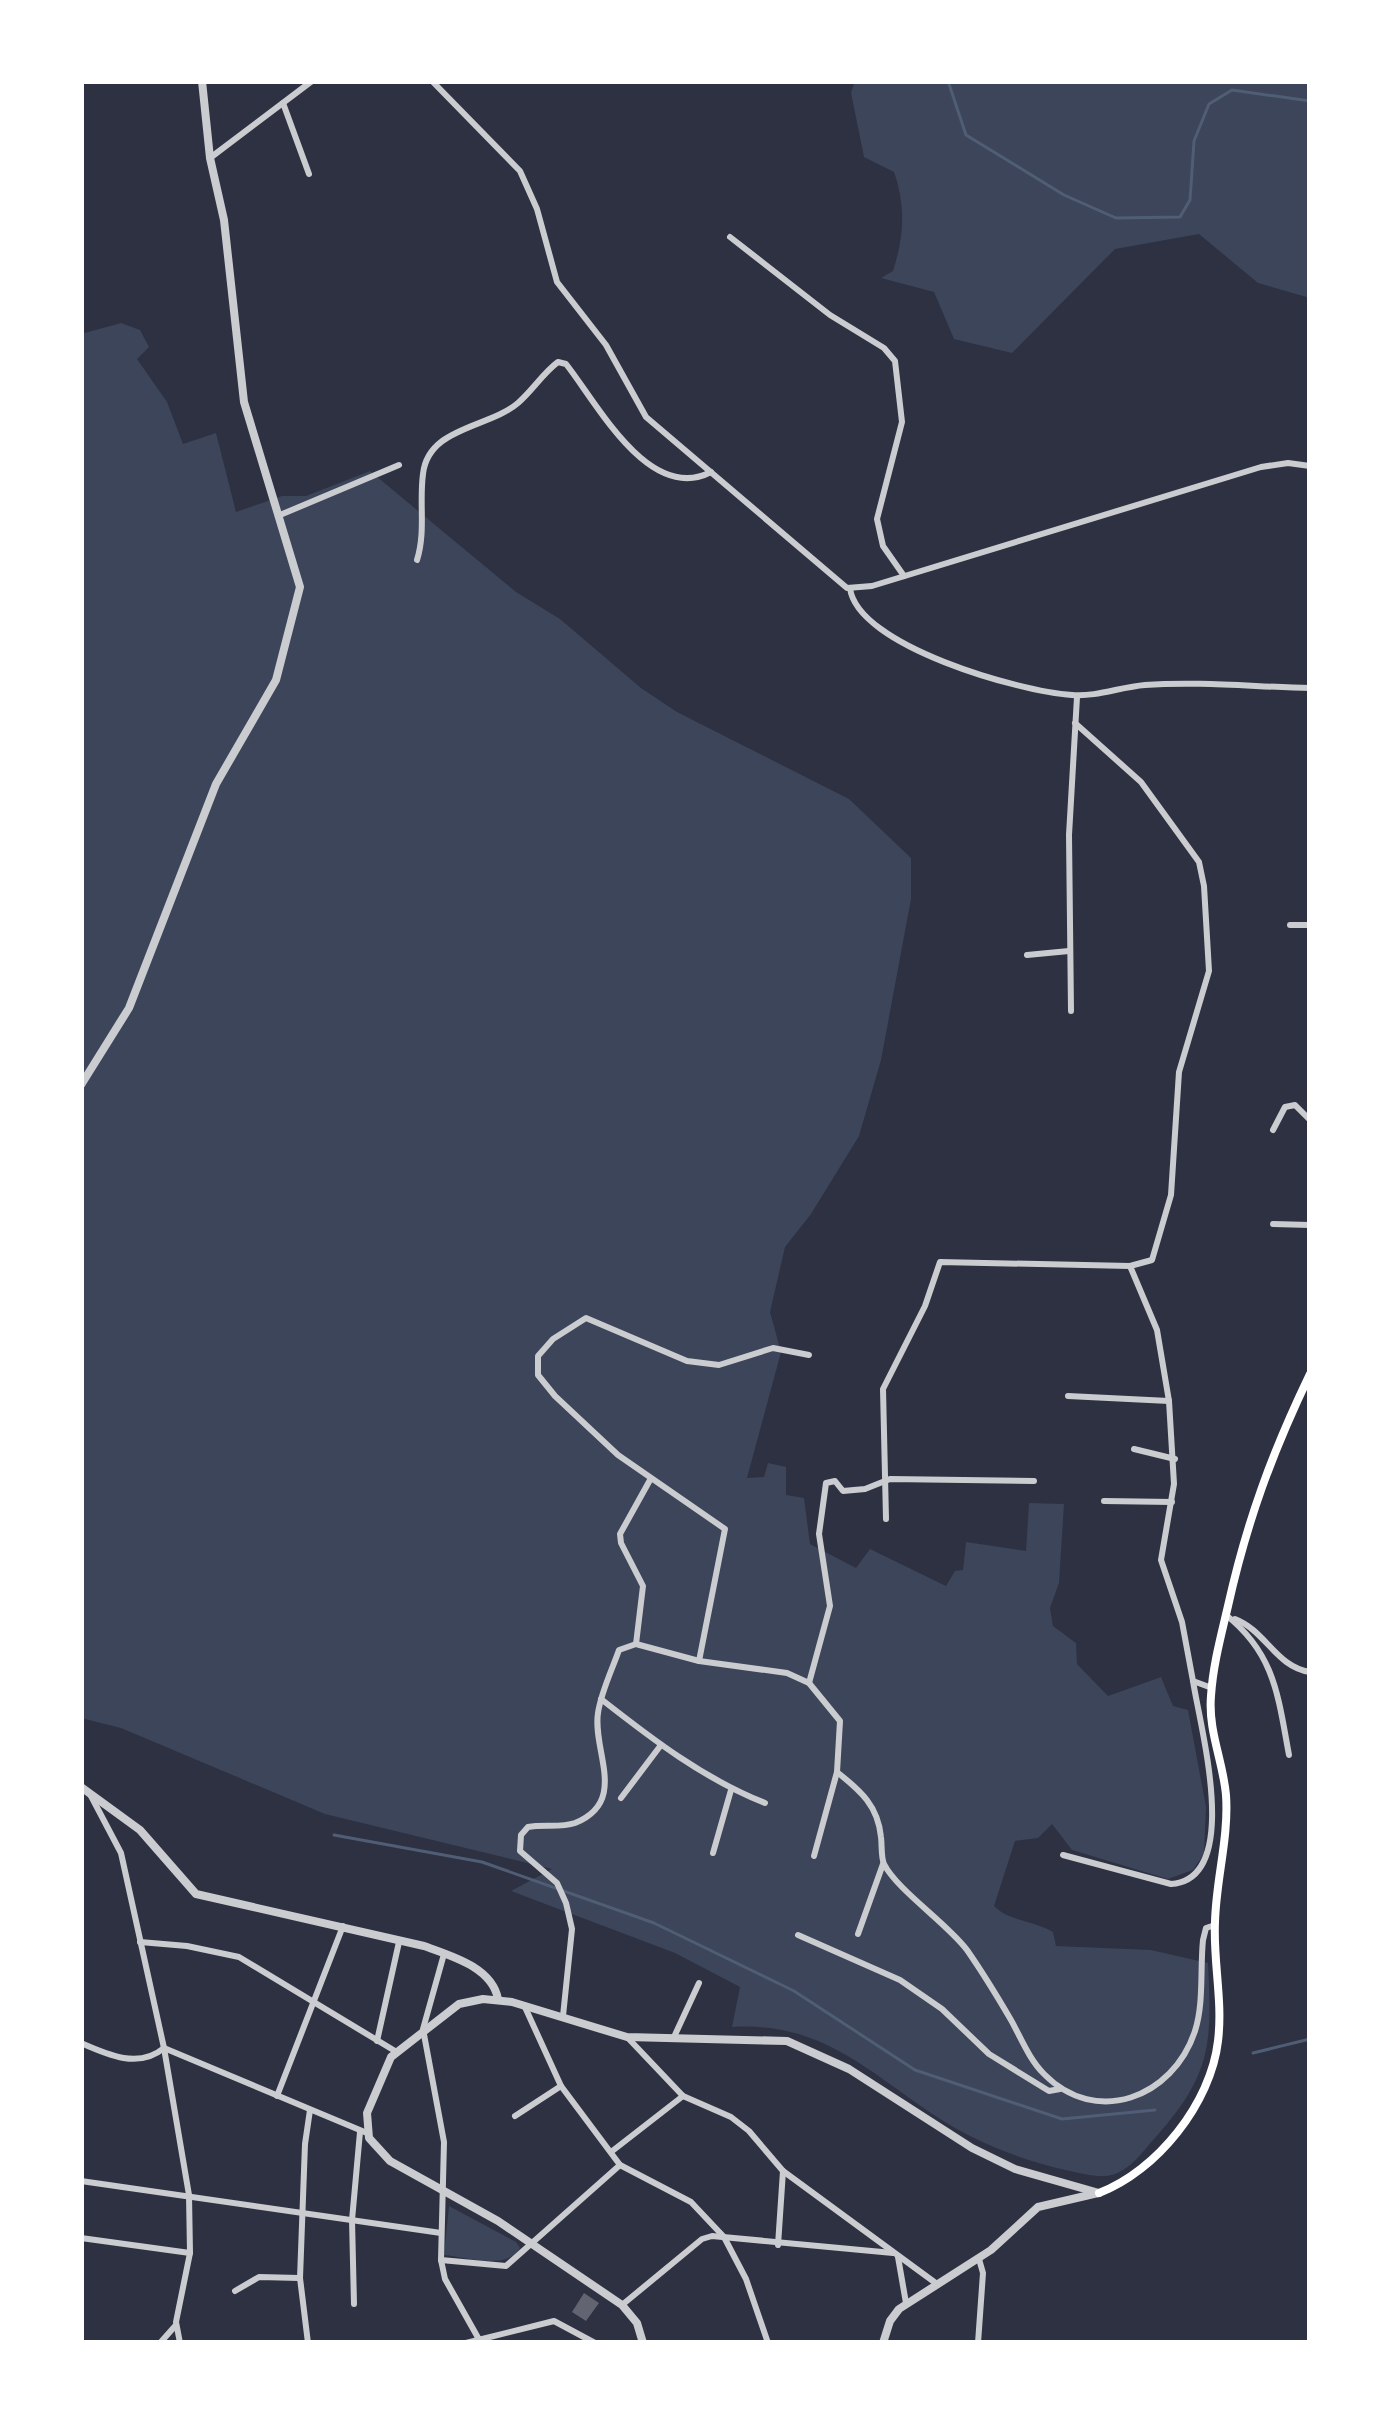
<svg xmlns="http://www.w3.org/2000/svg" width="1391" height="2424" viewBox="0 0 1391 2424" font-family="Montserrat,sans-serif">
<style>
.green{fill:#3c4559}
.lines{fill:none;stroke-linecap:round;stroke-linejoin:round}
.stream{stroke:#4f5d75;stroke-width:3}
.building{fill:#626471}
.minor{stroke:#caccd0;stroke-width:6}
.tertiary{stroke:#caccd0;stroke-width:8}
.secondary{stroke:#fff;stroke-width:8}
</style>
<rect width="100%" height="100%" fill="#2d3142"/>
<!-- green -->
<g class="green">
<path d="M855,81H1310V298L1258,283L1199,234L1115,249L1012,353L954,339L934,292L881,278L893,271C904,236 906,207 894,172L864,157L851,93Z"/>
<path d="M121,323L140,330L149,347L137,359L167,402L183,444L216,433L236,512L282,496H306L370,471L516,592L560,619L641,688L677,712L849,799L911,858V899L881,1060L859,1136L811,1214L785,1247L770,1312L781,1352L747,1478L764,1477L768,1463L786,1467V1495L804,1498L810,1544L856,1568L870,1549L946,1586L955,1571L963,1570L966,1542L1026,1551L1029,1503L1064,1504L1059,1583L1050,1608L1053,1626L1076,1643L1077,1664L1108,1696L1161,1677L1173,1706L1188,1710L1206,1807L1204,1854L1193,1870L1168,1879L1072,1850L1052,1824L1038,1838L1015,1841L994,1906C1008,1921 1036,1921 1053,1932L1056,1946L1151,1950L1208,1963C1212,2044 1212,2074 1155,2138C1142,2152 1134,2166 1115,2174C1101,2179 1084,2174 1070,2171C1020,2160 971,2141 928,2111C862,2066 818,2022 732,2027L740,1987L675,1953L511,1891L552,1869L325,1814L121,1728L81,1718V334Z"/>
<path d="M449,2206L516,2242L520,2248C506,2271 467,2257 444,2255Z"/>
</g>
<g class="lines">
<!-- stream -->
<g class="stream">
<path d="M948,81L966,135L1064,195L1116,218L1180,217L1190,200L1194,141L1209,104L1232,90L1310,101"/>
<path d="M334,1835L482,1862L654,1923L794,1991L915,2070L1062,2119L1155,2110"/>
<path d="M1253,2053L1310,2039"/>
</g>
</g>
<!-- building -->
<path class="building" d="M584,2293L599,2303L586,2321L572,2312Z"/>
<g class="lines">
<!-- minor -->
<g class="minor">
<path d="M432,81L520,171L537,209L557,282L606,345L646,417L847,588L872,586L1261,467L1288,463L1310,466"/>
<path d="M283,103L309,174"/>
<path d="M210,158L312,81"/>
<path d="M730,237L830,315L884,348L895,361L902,422L877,519L883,546L904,576"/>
<path d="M280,515L399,465"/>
<path d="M417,560C426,531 419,503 423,474C428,427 489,428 518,403C533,390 543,373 558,362L566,364C597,403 649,504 711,472"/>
<path d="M850,588C857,646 1021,692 1072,695C1097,697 1120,687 1145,685C1199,681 1256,687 1310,688"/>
<path d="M1075,723L1141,782L1199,862L1204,886L1209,971L1179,1072L1171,1195L1152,1260L1130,1266"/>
<path d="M1290,925H1310"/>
<path d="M1027,955L1069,951"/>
<path d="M1071,1011L1069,835L1077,697"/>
<path d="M1273,1130L1285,1107L1295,1105L1310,1120"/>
<path d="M1273,1224L1310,1225"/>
<path d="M1068,1396L1169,1401"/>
<path d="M1134,1449L1175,1459"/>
<path d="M1104,1501L1172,1502"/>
<path d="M886,1519L883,1389L925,1306L940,1262L1130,1266L1157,1330L1169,1401L1174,1484L1161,1560L1182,1622L1193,1681L1212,1688"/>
<path d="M1226,1615C1275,1654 1278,1696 1289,1755"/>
<path d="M1235,1619C1266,1631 1276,1667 1310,1672"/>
<path d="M636,1644L643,1586L621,1543L620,1534L650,1480"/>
<path d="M699,1661L725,1529L618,1455L555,1396L538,1375V1356L553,1339L586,1318L687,1361L719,1365L773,1348L809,1355"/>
<path d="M809,1683L830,1606L819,1534L826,1483L835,1481L843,1491L865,1489L890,1479L1034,1481"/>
<path d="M601,1699C652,1739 704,1779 765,1803"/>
<path d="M91,1796L121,1853L164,2048L189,2195L190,2253L176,2322L180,2343"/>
<path d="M621,1798L661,1745"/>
<path d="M713,1853L731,1790"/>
<path d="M1063,1855L1171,1884C1243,1879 1200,1727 1193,1681"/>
<path d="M814,1856L837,1772"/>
<path d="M858,1934L883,1864"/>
<path d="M798,1935L900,1980L942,2009L989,2054L1049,2091L1060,2089"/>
<path d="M140,1942L187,1946L239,1957L395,2051"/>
<path d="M444,1954L423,2029L444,2142L441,2260L445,2279L481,2343"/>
<path d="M524,2005L561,2086L620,2165L691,2202L724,2237L746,2279L768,2343"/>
<path d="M563,2016L572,1929L566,1903L557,1883L520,1851L521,1835L528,1827C543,1824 561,1828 575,1823C629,1801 592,1751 598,1713C601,1692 612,1670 619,1650L636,1644L699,1661L787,1673L809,1683L840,1721L837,1772C861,1791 878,1806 881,1837C882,1845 881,1858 884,1864C897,1890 948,1924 967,1950C983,1973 997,1996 1011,2020C1021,2038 1029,2059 1044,2074C1096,2127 1173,2098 1195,2031C1204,2003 1200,1969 1203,1940L1206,1928L1215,1925"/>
<path d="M627,2037L683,2096L731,2117L749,2131L783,2171L937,2284"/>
<path d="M674,2037L699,1983"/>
<path d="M377,2041L399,1942"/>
<path d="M81,2043C108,2055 139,2069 164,2048L367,2133"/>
<path d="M277,2096L343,1926"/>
<path d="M515,2116L561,2086"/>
<path d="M611,2152L683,2096"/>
<path d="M81,2181L441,2233"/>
<path d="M81,2238L190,2253"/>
<path d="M778,2245L783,2171"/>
<path d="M898,2257L906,2303"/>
<path d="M441,2260L506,2266L620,2165"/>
<path d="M235,2291L259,2277L299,2278"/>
<path d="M354,2304L352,2220L360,2132"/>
<path d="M622,2305L702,2239L712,2236L893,2253"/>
<path d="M160,2343L176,2325"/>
<path d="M308,2343L300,2278L305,2144L310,2110"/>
<path d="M466,2343L554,2321L595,2343"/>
<path d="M978,2343L983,2273L979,2259"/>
</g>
<!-- tertiary -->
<g class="tertiary">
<path d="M81,1085L129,1008L216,784L276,680L300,587L244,402L224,220L210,158L202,81"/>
<path d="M81,1787L140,1830L196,1894L424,1946C451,1956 492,1967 498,1999"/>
<path d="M643,2343L637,2323L622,2305L498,2221L390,2161L369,2138L367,2113L391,2057L459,2004L483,1999L512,2002L627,2037L787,2041L849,2069L972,2148L1015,2169L1099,2193"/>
<path d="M883,2343L890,2321L899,2309L991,2250L1038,2207L1098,2193"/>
</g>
<!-- secondary -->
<path class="secondary" d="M1099,2193C1157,2171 1211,2103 1218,2041C1223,2001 1213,1961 1215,1922C1216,1879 1229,1838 1226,1795C1223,1761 1208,1731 1211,1696C1213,1665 1221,1636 1228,1606C1247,1521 1272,1453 1310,1374"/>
</g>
<!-- border -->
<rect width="1391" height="2424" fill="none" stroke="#ffffff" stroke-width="168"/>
</svg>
